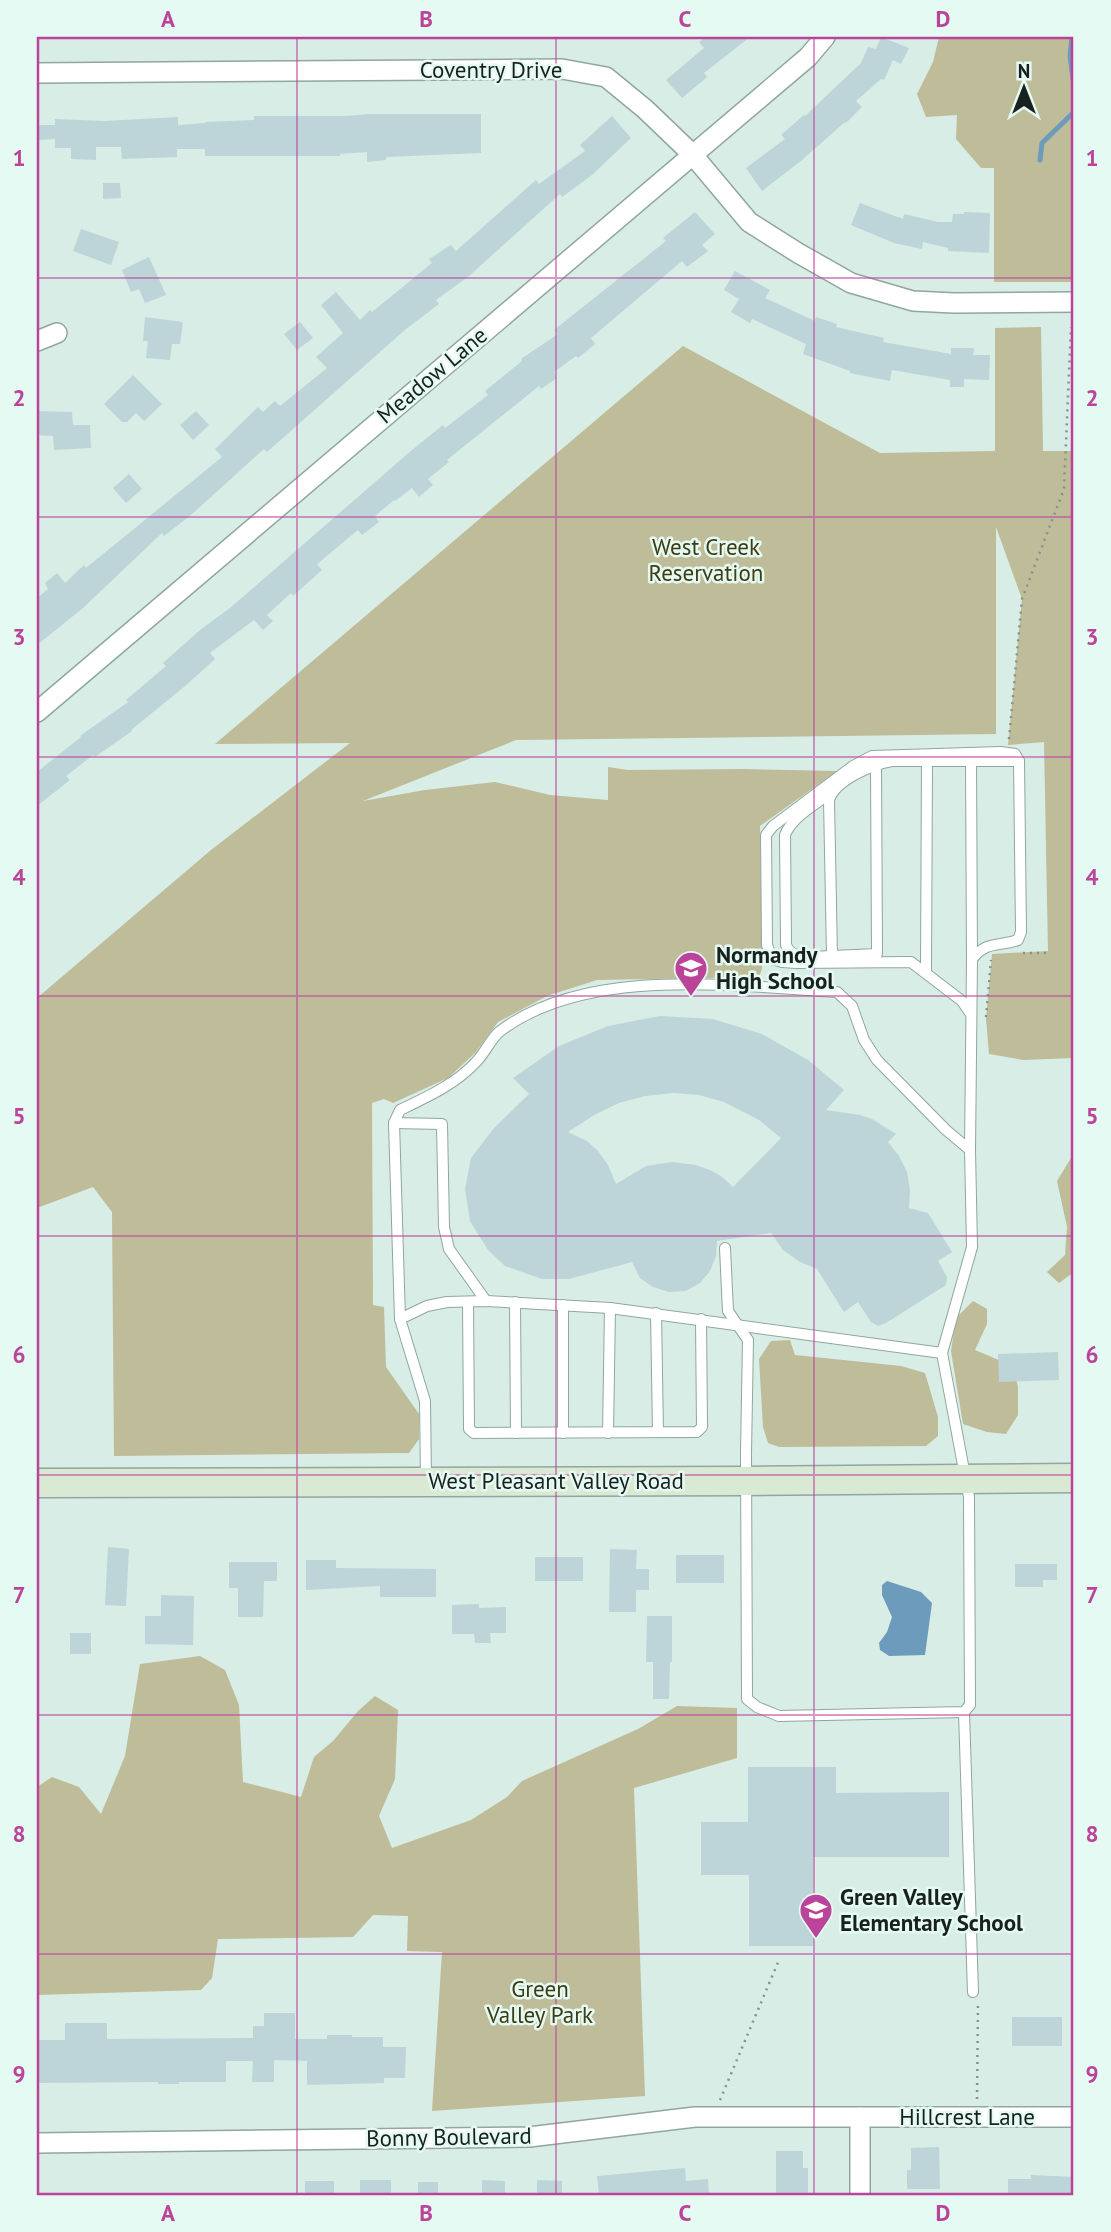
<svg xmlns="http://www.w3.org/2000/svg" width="1111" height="2232" viewBox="0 0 1111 2232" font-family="'PT Sans',sans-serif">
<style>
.green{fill:#bebc99}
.water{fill:#6d9bbb}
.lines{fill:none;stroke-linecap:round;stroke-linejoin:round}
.stream{stroke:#6d9bbb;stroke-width:5}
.building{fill:#bdd5d8;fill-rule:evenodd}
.lane-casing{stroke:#90a69e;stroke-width:12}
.street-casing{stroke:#90a69e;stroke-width:22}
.secondary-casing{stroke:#90a69e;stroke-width:31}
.path{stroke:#83938d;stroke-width:2.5;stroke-dasharray:2 5;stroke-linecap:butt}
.lane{stroke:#fff;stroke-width:10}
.street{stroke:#fff;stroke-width:19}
.secondary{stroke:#d9e9d4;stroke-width:28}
.grid{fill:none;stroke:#bb449a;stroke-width:2;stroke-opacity:0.55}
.labels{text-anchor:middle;stroke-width:5;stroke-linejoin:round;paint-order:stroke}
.street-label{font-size:23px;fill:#19211e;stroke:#e4faf2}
.park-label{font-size:23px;fill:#3f3c13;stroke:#e4faf2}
.poi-label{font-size:23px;font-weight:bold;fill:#19211e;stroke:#e4faf2;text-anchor:start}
.neatline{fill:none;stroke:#bb449a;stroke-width:2.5}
.grid-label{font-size:23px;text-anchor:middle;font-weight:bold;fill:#bb449a}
</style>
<rect width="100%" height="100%" fill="#d7ede5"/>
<!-- green -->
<g class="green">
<path d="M939,37H1074V282H994V168H981L956,139L957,115L926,117L917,94L933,62Z"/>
<path d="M1041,327L1043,451H1074V1058L1023,1060L989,1054L986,1019L992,954L1048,951L1044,742L1008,745L1022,599L996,527V734L516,740L363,801L425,790L495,782L550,795L608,800V767L628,770L744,769L837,771L760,826L762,969L759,977L597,980L547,996L498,1022L475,1053L448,1078L393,1103L384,1099L372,1103L373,1305L384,1307L386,1367L419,1414V1439L409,1453L114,1456L112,1212L93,1187L37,1208V998L211,850L350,743L215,744L683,346L880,453L995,451V328Z"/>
<path d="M1074,1153V1272L1059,1283L1047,1272L1065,1255L1067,1227L1057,1181Z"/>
<path d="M973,1301L987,1309V1324L975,1350L1013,1366L1018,1387V1415L1006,1434L987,1432L963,1424L951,1351L956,1318Z"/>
<path d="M790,1340L795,1355L901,1366L925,1373L938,1417V1436L926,1446L779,1447L768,1443L763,1427L759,1359L771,1341Z"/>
<path d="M200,1656L225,1670L239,1705L243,1782L301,1797L314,1757L333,1741L358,1711L375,1696L398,1710L395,1779L379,1816L392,1848L471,1820L507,1797L522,1781L638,1729L677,1706L737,1708V1758L634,1788L645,2096L432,2111L442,1952L407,1951L408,1916L373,1915L353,1937L218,1939L212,1978L201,1990L37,1995V1787L52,1777L79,1787L101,1814L125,1756L140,1664Z"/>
</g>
<!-- water -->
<path class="water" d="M887,1581L921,1592L932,1603L925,1655L889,1656L880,1650L879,1643L887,1632L892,1617L882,1595V1585Z"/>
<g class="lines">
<!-- stream -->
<g class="stream">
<path d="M1072,37L1070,56L1074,86"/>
<path d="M1040,160L1042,143L1074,112"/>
</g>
</g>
<!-- building -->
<g class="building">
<path d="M706,37H750L704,73L707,77L682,98L666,80L704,48L699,42Z"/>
<path d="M881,37L909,48L901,64L893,60L884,80L881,79L856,101L862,107L846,123L845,122L802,160L762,191L746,168L785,139L781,135L804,115L805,116L861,63L868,47L876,49Z"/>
<path d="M369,114H481V153L386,157V160L367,162V152L340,154V156H205V149H177V157L122,159L121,147H96V160L71,159V148H55V139L37,140V125H55V119L105,121L178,117V125L205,123V122L254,120V116H347Z"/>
<path d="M612,116L631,138L592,175L562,197L560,194L469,276L436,300L439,304L406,329L267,452L264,449L191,515L164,536L162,533L83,608L37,645V598L48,589L45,583L57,573L65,583L84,565L86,568L222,457L215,449L258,407L263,412L275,401L280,406L327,368L316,357L343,333L321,305L336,292L360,320L370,310L372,312L432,263L429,259L451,245L456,251L536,180L539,184L585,151L580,145Z"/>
<path d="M103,183H120L121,198L103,199Z"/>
<path d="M860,203L903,219L904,214L938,222H952L953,214H964V212L990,213L989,253L948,251V248L923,242L922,249L894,243L851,225Z"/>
<path d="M695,212L715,234L702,245L708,251L687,267L682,261L591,338L595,344L578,358L576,356L554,372L557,378L541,389L539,386L447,460L449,462L428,479L433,485L419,497L412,488L395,501L394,500L375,516L379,522L362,535L358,530L317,564L322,570L293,596L291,593L267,615L273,621L263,630L254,620L210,653L215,659L184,687L131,730L132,731L95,757L93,755L66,776L70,780L37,806V772L81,737L80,736L128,702L126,700L166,666L163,663L200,630L230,608L412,450L443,425L445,428L488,395L485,391L522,361L521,359L558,334L554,330L666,241L663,238Z"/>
<path d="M81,229L119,242L111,265L73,251Z"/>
<path d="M149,257L166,295L145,303L139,289L131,292L122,270Z"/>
<path d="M735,271L770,290L765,298L815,321L816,317L837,324L836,327L884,338L883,342L951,354V348H974L973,355H990L989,380L964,379V387H950V380L892,370L890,381L850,373V371L803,354L806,344L752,319L750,323L731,312L739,299L724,290Z"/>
<path d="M145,317L183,322L180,344H172L170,360L146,358L148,341H143Z"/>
<path d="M300,322L313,338L297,350L284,334Z"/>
<path d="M133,375L162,404L144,421L136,413L127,422H122L104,404Z"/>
<path d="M37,411L72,412L73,425H90L91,448L54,450L53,436L37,435Z"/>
<path d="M196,411L209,425L193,440L180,425Z"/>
<path d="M129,474L142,489L126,503L113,488Z"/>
<path d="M660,1016L713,1019L762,1034L808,1060L844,1090L826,1110L860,1115L872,1119L896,1134L888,1142L899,1156L907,1172L910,1190L909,1208L928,1213L952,1252L938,1261L947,1277L946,1285L886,1323L878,1326L871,1322L858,1302L844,1312L817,1269L800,1262L783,1250L771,1233L717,1241L716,1256L710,1271L700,1283L686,1291L669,1292L653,1287L640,1278L632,1262L569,1279H542L505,1266L488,1250L470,1221L465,1189L471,1158L494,1128L529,1094L513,1078L559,1046L608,1026ZM673,1093L699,1095L724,1102L759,1120L781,1138L733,1187L721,1176L710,1170L696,1165L672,1162L646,1166L616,1184L608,1165L598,1151L587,1141L568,1132L594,1115L619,1103L645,1096Z"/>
<path d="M1058,1352L1059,1380L999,1382L998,1354Z"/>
<path d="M108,1547L129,1549L126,1606L105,1605Z"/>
<path d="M610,1549L637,1550L636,1569H649V1590H636V1612H609Z"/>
<rect x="676" y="1555" width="48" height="28"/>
<rect x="535" y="1557" width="48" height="24"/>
<path d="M306,1560H336V1568L436,1569V1597H380V1586L306,1590Z"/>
<path d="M229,1562H277V1581H264L263,1617H238V1588H229Z"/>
<path d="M1015,1564H1057V1580H1043V1587H1015Z"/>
<path d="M161,1595L194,1596L193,1645L145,1644V1616H161Z"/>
<path d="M479,1604V1608L506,1607V1633H490L491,1643H475L474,1634H452V1605Z"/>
<path d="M647,1616H672V1662H670L669,1699H653V1662H646Z"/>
<rect x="70" y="1633" width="21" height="21"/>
<path d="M748,1767H836V1793L949,1792V1857H813V1946H749V1875H701V1822H748Z"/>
<path d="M264,2013H295V2039H327V2035H352V2037H383V2047H406L405,2078H384V2083L307,2085V2061L274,2060V2082H252L253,2061H226V2082H179V2084H158V2082L37,2083V2040H65V2023H107V2039L253,2038V2026H264Z"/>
<rect x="1012" y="2017" width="50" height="29"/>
<path d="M939,2147L940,2189H907V2170H911V2148Z"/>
<path d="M776,2151H803V2168H808V2193H776Z"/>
<path d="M685,2168L686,2181L708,2179L709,2195H599L597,2176Z"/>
<path d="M1031,2175L1074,2177V2195H1008V2179H1031Z"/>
<rect x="360" y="2180" width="31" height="15"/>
<path d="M482,2180L505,2181V2195H482Z"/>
<path d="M537,2180L562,2181V2195H537Z"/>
<rect x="305" y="2181" width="29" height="14"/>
<rect x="418" y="2182" width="20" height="13"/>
</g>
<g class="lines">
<defs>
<g id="lane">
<path d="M876,765L877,954L832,956L829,800C835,780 873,764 892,761H971"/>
<path d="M830,793C815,805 792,817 785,835L786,945C792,962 817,956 832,956"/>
<path d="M926,972L927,761"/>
<path d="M970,1013L962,1001L911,962L797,963L782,962L772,959L767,945L766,835L773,826L853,766L872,756L1001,752L1015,754L1019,761L1021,932L1018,940C999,947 987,940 972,959"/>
<path d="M394,1123L442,1124L444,1227L449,1249L486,1301"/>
<path d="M725,1248L728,1311L748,1340L746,1453L747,1699L757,1707L779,1716L964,1712L970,1705L969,1497L942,1353L972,1247L970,1150L972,959L971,761H1019"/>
<path d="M468,1302L469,1429L474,1433L697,1432L702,1427L701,1319"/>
<path d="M515,1302L516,1433"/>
<path d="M656,1313L658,1432"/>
<path d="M400,1319L427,1306L447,1302L486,1301L610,1308L942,1353"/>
<path d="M563,1433V1305"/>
<path d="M608,1433L610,1308"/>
<path d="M426,1481L425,1401L400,1319L394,1123L400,1110C427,1097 456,1084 476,1062C485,1053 490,1040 499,1032C586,965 734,986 837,992L852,1006L864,1040L877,1060L946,1130L970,1150"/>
<path d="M964,1712L973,1992"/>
</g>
<g id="street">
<path d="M37,73L562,69L606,77L645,109L692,154L749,222L798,253L851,283L913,301L954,303L1074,302"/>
<path d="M37,341L57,333"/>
<path d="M37,712L808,57L825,37"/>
<path d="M860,2117V2195"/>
<path d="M37,2143L529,2137L695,2117H1074"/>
</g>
<path id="secondary" d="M37,1483L746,1481L1074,1478"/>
</defs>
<!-- lane casing -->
<use href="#lane" class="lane-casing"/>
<!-- street casing -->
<use href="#street" class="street-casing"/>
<!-- secondary casing -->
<use href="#secondary" class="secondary-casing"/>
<!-- path -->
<g class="path">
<path d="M1009,739L1022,599L1064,489L1071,327"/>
<path d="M1023,953H1048"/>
<path d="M986,1017L991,960"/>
<path d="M977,2099L978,2004"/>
<path d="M720,2100L779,1960"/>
</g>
<!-- lane -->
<use href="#lane" class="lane"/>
<!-- street -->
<use href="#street" class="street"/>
<!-- secondary -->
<use href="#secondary" class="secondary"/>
</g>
<!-- grid -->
<path class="grid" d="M297,37V2195M556,37V2195M814,37V2195M37,278H1074M37,517H1074M37,757H1074M37,996H1074M37,1236H1074M37,1475H1074M37,1715H1074M37,1954H1074"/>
<!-- icons -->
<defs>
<symbol id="school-pin" viewBox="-11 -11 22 30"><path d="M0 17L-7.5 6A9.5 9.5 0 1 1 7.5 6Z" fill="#bb449a" stroke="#e4faf2"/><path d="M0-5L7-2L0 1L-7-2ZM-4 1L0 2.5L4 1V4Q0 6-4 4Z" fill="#fff"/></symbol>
</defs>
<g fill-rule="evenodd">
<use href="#school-pin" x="672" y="949" width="38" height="52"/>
<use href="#school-pin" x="797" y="1891" width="38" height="52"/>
</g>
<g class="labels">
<!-- street labels -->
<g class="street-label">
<text x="491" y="78">Coventry Drive</text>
<text transform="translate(432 375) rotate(-40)" y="8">Meadow Lane</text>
<text x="556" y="1489">West Pleasant Valley Road</text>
<text x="967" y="2125">Hillcrest Lane</text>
<text transform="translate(449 2137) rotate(-1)" y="8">Bonny Boulevard</text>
</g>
<!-- park labels -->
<g class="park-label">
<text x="706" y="555">West Creek<tspan x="706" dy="26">Reservation</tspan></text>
<text x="540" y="1997">Green<tspan x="540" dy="26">Valley Park</tspan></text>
</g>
<!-- poi labels -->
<g class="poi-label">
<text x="716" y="963">Normandy<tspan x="716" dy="26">High School</tspan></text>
<text x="840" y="1905">Green Valley<tspan x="840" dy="26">Elementary School</tspan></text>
</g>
</g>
<!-- border -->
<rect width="1111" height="2232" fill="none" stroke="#e4faf2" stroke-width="77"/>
<!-- north arrow -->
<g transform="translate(1024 88)" stroke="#e4faf2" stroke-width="5" paint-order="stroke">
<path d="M0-5L12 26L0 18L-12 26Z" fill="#19211e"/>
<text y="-10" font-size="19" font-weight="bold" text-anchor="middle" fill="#19211e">N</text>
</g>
<rect x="38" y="38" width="1034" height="2156" class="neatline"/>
<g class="grid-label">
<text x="168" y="27">A</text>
<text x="426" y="27">B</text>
<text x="685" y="27">C</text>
<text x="943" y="27">D</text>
<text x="19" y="166">1</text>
<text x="1092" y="166">1</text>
<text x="19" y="406">2</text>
<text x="1092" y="406">2</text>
<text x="19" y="645">3</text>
<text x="1092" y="645">3</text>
<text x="19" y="885">4</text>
<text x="1092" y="885">4</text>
<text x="19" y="1124">5</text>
<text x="1092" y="1124">5</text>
<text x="19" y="1363">6</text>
<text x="1092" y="1363">6</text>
<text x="19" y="1603">7</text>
<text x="1092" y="1603">7</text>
<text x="19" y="1842">8</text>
<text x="1092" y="1842">8</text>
<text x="19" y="2082">9</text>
<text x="1092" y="2082">9</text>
<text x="168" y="2221">A</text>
<text x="426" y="2221">B</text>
<text x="685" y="2221">C</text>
<text x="943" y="2221">D</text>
</g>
</svg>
